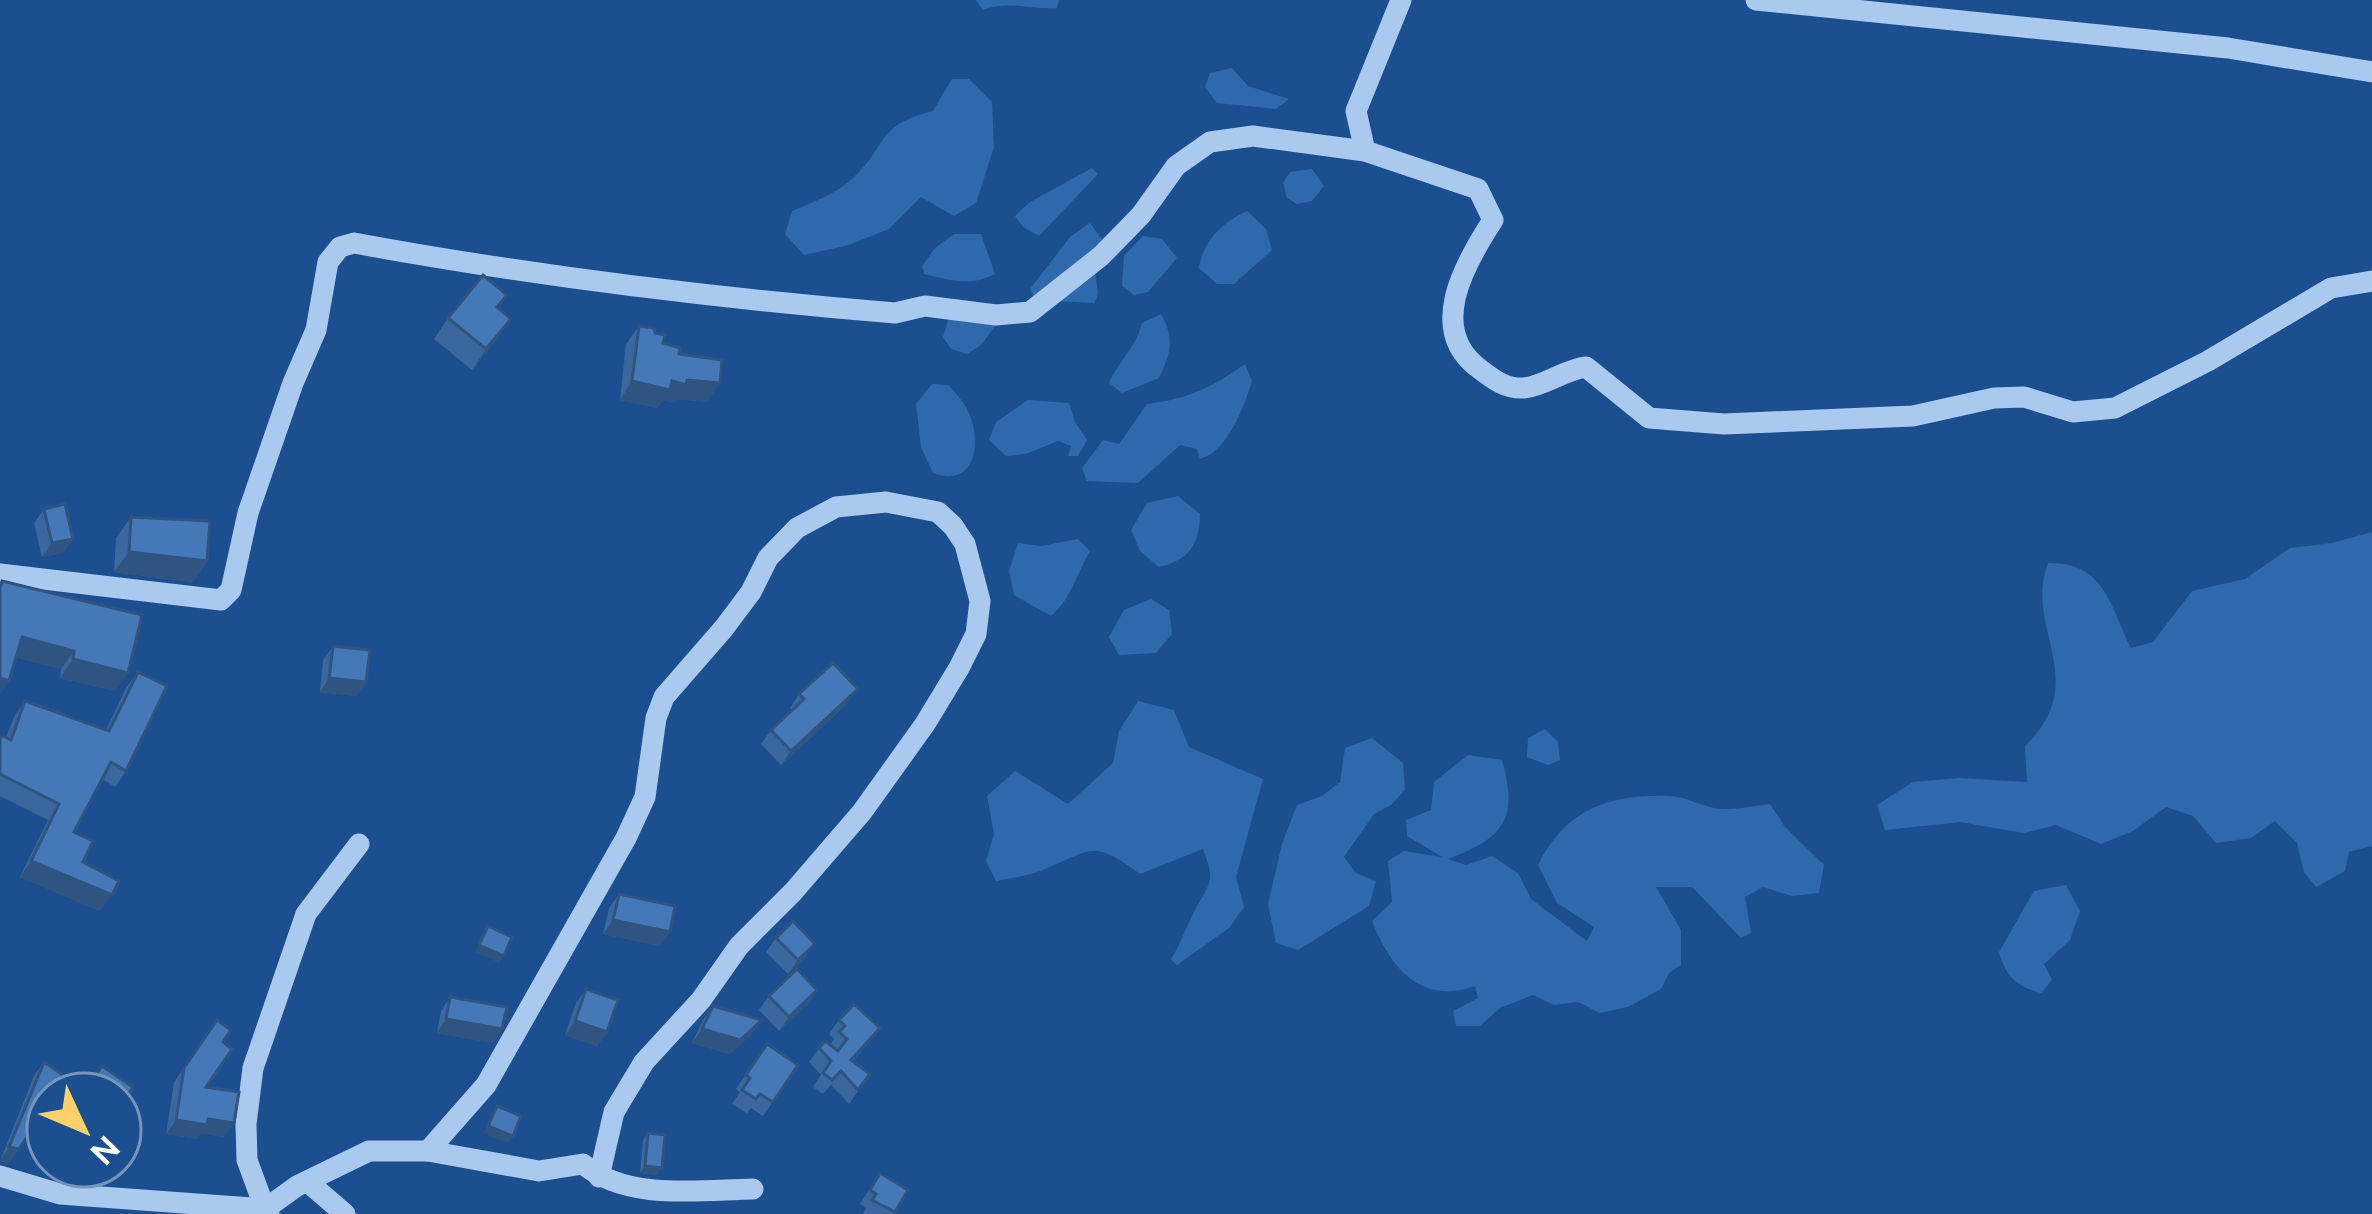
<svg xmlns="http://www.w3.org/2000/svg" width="2372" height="1214" viewBox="0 0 2372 1214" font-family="'DM Sans',sans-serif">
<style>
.green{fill:#2e69ad}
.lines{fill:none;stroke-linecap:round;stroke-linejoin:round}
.minor{stroke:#a9c9ee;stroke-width:21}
.wall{fill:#3a679d}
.shaded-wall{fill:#305480}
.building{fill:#4478b7;stroke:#305480;stroke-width:3}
</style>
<rect width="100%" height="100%" fill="#1b4f8f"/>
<!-- green -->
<g class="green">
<path d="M976,0H1059L1057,8C1030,10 1010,0 983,10Z"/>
<path d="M1232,68L1248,86L1289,99L1276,109L1217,103L1205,87L1210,73Z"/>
<path d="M952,79H969L992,102L994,147L976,203L954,216L921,197L889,229L849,245L804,255L785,234L792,211C813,202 836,194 853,178C888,146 875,125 933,111Z"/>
<path d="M1092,168L1098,174L1039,236L1023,227L1015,216L1030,202Z"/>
<path d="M1312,169L1324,186L1312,201L1297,204L1287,198L1283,183L1290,172Z"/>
<path d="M1247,211L1266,229L1272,250L1234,284H1217L1199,268C1204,239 1222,223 1247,211Z"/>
<path d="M1090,223L1114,256L1094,264L1098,293L1095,303L1035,300L1030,289L1070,237Z"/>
<path d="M954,234H981L995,274C970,287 950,280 924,274L922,266L935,248Z"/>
<path d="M1143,236L1162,239L1177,258L1148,292L1134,295L1122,286L1124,256Z"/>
<path d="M966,307L1001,318L981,345L967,354L951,349L943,337L948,320Z"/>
<path d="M1161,314C1175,339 1171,353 1159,378L1122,393L1109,383C1119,360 1136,348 1142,323Z"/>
<path d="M1245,364L1252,381C1244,407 1228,451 1200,459L1197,449L1180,445L1138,483L1087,481L1082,468L1103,440L1119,444L1147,404C1187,399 1213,387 1245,364Z"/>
<path d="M932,384L949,385C955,393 963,401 967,409C983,440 977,489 933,473L921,447L916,404Z"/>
<path d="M1028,400L1069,403L1075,422L1087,440L1078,456H1068L1071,446L1058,441L1026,454L1006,456L989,440L996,422Z"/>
<path d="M1178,496L1200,514C1199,545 1190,559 1159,567L1140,551L1131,530L1147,503Z"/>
<path d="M2372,532V846L2349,852L2345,871L2316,887L2304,872L2297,843L2275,821L2251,838L2216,843L2193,816L2166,807L2133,831L2101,844L2056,825L2024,833L1960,822L1885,830L1877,805L1913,782L1959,778L2027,782L2025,746C2093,680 2023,629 2048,563C2105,562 2110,606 2131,648L2153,642L2192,591L2245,579L2290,548L2332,543Z"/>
<path d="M1078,539L1090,551C1076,575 1072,598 1051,616L1014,595L1009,571L1018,543L1041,546Z"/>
<path d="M1151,599L1169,610L1172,634L1156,653L1119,655L1109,637L1124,610Z"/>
<path d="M1138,701L1174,710L1189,747L1263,779L1236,877L1244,907L1229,928L1177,965L1171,959C1181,944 1185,929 1193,914C1208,884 1217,885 1203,849L1140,874C1093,839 1092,849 1043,870C1029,876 1011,878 996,881L986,861L994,834L987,796L1015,771L1068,804L1113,763L1119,731Z"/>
<path d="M1545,729L1558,742L1560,760L1548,765L1527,757L1528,738Z"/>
<path d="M1372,738L1403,763L1405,790L1391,805L1374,814L1344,857L1356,873L1376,881L1369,906L1298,950L1276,943L1268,904L1282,844L1297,805L1322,796L1340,782L1345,748Z"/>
<path d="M1468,755L1502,760C1519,821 1503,838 1448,859L1466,865L1492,856L1518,873L1531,899L1587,941L1594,927L1557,903L1538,865C1565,810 1608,794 1669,796C1684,796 1699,805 1714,808C1732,811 1753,806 1770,804L1785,827L1824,865L1819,893L1792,896L1763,887L1745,897L1751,933L1741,938L1692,887H1656L1681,930V965L1669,973L1661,989L1628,1007L1600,1013L1578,1002L1554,1005L1533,995L1500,1008L1480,1026H1456L1453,1011L1478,998L1475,986C1421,1005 1391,969 1372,921L1392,902L1388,861L1404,851L1442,857L1407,836L1406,820L1431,810L1434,782Z"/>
<path d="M2066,885L2080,911L2070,940L2044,964L2052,980L2041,993C2016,986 2006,977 1999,952L2034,891Z"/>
</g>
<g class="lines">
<!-- minor -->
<g class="minor">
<path d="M1756,0L2228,48L2372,72"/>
<path d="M1365,151L1356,111L1401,0"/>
<path d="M0,574L221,600L231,590L248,513L293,383L316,330L328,262L340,247L354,243C533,276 714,298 895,313L925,306L996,315L1030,312L1101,256L1141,215L1176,166L1210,142L1253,136L1365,151L1478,189L1493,220C1465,263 1425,331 1481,370C1494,380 1506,389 1524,388C1544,386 1564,370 1586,367L1649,418L1724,424L1913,416L1994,398L2024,397L2073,412L2115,408L2208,361L2331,288L2372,281"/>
<path d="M359,844L306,914L253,1068L246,1124L247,1160L265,1209L297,1186L369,1151H428L486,1085L626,838L645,797L656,718L664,697L724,628L751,592L768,558L797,528L836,507L886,502L938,512L953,526L965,544L980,601L976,634L959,668L925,724L862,812L793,892L739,946L701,1000L644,1062L614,1112L599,1177"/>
<path d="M428,1151L539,1171L583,1164C627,1201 699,1190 753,1189"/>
<path d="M0,1176L60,1194L265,1209L269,1214"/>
<path d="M309,1183L345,1214"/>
</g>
</g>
<!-- wall -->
<g class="wall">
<path d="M507,295L498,308L497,339L472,370L434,339L448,318Z"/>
<path d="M639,326L679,354L707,402L677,399L674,403L663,400L657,408L620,400L626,344Z"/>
<path d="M44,509L73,539L63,553L42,557L34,523Z"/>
<path d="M131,517L207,561L193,582L114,572L116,538Z"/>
<path d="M2,581L115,691L60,678L61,669L16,657L0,694V584Z"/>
<path d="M333,646L366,682L356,696L320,692L323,660Z"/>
<path d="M138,672L126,771L115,787L102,779L74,832L100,911L20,877L48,820L0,796V738L6,737L14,717L25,701L106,730L126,688Z"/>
<path d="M799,694L848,703L781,765L761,744L771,730L792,711L790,708Z"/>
<path d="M619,894L660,946L603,934L609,908Z"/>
<path d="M776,938L805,958L788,974L766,952Z"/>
<path d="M586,989L607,1032L597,1046L565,1035L576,1003Z"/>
<path d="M817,990L808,1004L779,1031L759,1010L769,996Z"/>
<path d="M450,997L502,1029L493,1043L437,1033L441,1011Z"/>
<path d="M713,1006L752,1034L730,1054L692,1043L703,1020Z"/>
<path d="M217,1020L223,1042L206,1087L224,1137L201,1133L197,1139L166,1134L174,1082Z"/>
<path d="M839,1020L880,1028L853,1061L870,1074L849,1104L831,1085L823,1094L813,1087L821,1075L809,1062L819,1048L830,1045L834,1039L829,1034Z"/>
<path d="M767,1044L798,1065L763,1116L751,1108L747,1113L732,1104L740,1092L736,1089Z"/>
<path d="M44,1062L85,1090L48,1094V1112L45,1110L9,1163L0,1161L34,1076Z"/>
<path d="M648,1133L657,1175L640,1173L643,1140Z"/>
<path d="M880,1173L908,1190L893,1214H863L866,1208L860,1204Z"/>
</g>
<!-- shaded-wall -->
<g class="shaded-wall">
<path d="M511,319L497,339L472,370L486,349Z"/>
<path d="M687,380L720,383L707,402L677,399L674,403L663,400L657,408L620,400L632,381Z"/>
<path d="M73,539L63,553L42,557L52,543Z"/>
<path d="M129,552L207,561L193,582L114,572Z"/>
<path d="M22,637L74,651L61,669L9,655Z"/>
<path d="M73,659L128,673L115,691L60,678Z"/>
<path d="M0,678L9,681L0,694Z"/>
<path d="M329,678L366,682L356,696L320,692Z"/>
<path d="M858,689L848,703L781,765L791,751Z"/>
<path d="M31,861L112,895L100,911L20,877Z"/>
<path d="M613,920L670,932L660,946L603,934Z"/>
<path d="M815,944L805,958L788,974L798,960Z"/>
<path d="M479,945L504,956L499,963L475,952Z"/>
<path d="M817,990L808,1004L779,1031L789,1017Z"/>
<path d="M446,1019L502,1029L493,1043L437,1033Z"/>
<path d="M762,1020L752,1034L730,1054L692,1043L702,1029Z"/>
<path d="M575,1021L607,1032L597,1046L565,1035Z"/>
<path d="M208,1119L234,1123L224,1137L201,1133L197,1139L166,1134L176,1120Z"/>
<path d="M488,1126L513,1136L508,1143L483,1133Z"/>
<path d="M9,1147L19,1149L9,1163L0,1161Z"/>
<path d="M645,1166L662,1168L657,1175L640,1173Z"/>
</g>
<!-- building -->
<g class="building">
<path d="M483,275L507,295L497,307L511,319L486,349L448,318Z"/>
<path d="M639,326L654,328L655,333L665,335L663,343L680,348L679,354L722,360L720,383L687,380L686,385L672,381L670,390L632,381Z"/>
<path d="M65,504L73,539L52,543L44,509Z"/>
<path d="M131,517L210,521L207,561L129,552Z"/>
<path d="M2,581L142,615L128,673L73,659L74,651L22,637L9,681L0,678V588Z"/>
<path d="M333,646L370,650L366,682L329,678Z"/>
<path d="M833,663L858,689L791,751L771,730L804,699L799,694Z"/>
<path d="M138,672L167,686L126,771L111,762L74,832L93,841L83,862L119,881L112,895L31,861L59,804L0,774V739L2,735L11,740L25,701L109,731Z"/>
<path d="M619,894L675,906L670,932L613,920Z"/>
<path d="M793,921L815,944L798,960L776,938Z"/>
<path d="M488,926L512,937L504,956L479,945Z"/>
<path d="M797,969L817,990L789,1017L769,996Z"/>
<path d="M586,989L618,1000L607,1032L575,1021Z"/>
<path d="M450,997L507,1007L502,1029L446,1019Z"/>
<path d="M854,1004L880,1028L851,1060L870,1074L858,1090L841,1071L832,1080L823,1073L831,1061L819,1048L825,1041L838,1051L847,1039L839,1032L845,1026L839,1020Z"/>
<path d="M713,1006L762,1020L740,1040L702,1029Z"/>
<path d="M217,1020L231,1030L223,1042L232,1049L206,1087L239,1092L234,1123L208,1119L207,1125L176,1120L184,1068Z"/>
<path d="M767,1044L798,1065L773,1102L760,1094L756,1099L742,1090L750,1078L746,1075Z"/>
<path d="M44,1062L85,1090L102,1066L133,1087L120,1106V1094H48V1106L19,1149L9,1147Z"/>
<path d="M497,1106L521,1116L513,1136L488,1126Z"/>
<path d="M648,1133L665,1135L662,1168L645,1166Z"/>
<path d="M880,1173L908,1190L895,1212L872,1200L876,1194L870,1190Z"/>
</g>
<!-- north arrow -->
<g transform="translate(84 1130) rotate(134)"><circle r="57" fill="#1b4f8f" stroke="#7695bc" stroke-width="3"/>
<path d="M0-9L21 45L0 30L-21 45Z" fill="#ffd166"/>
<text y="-18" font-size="33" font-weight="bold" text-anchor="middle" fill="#ffffff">N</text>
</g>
</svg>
